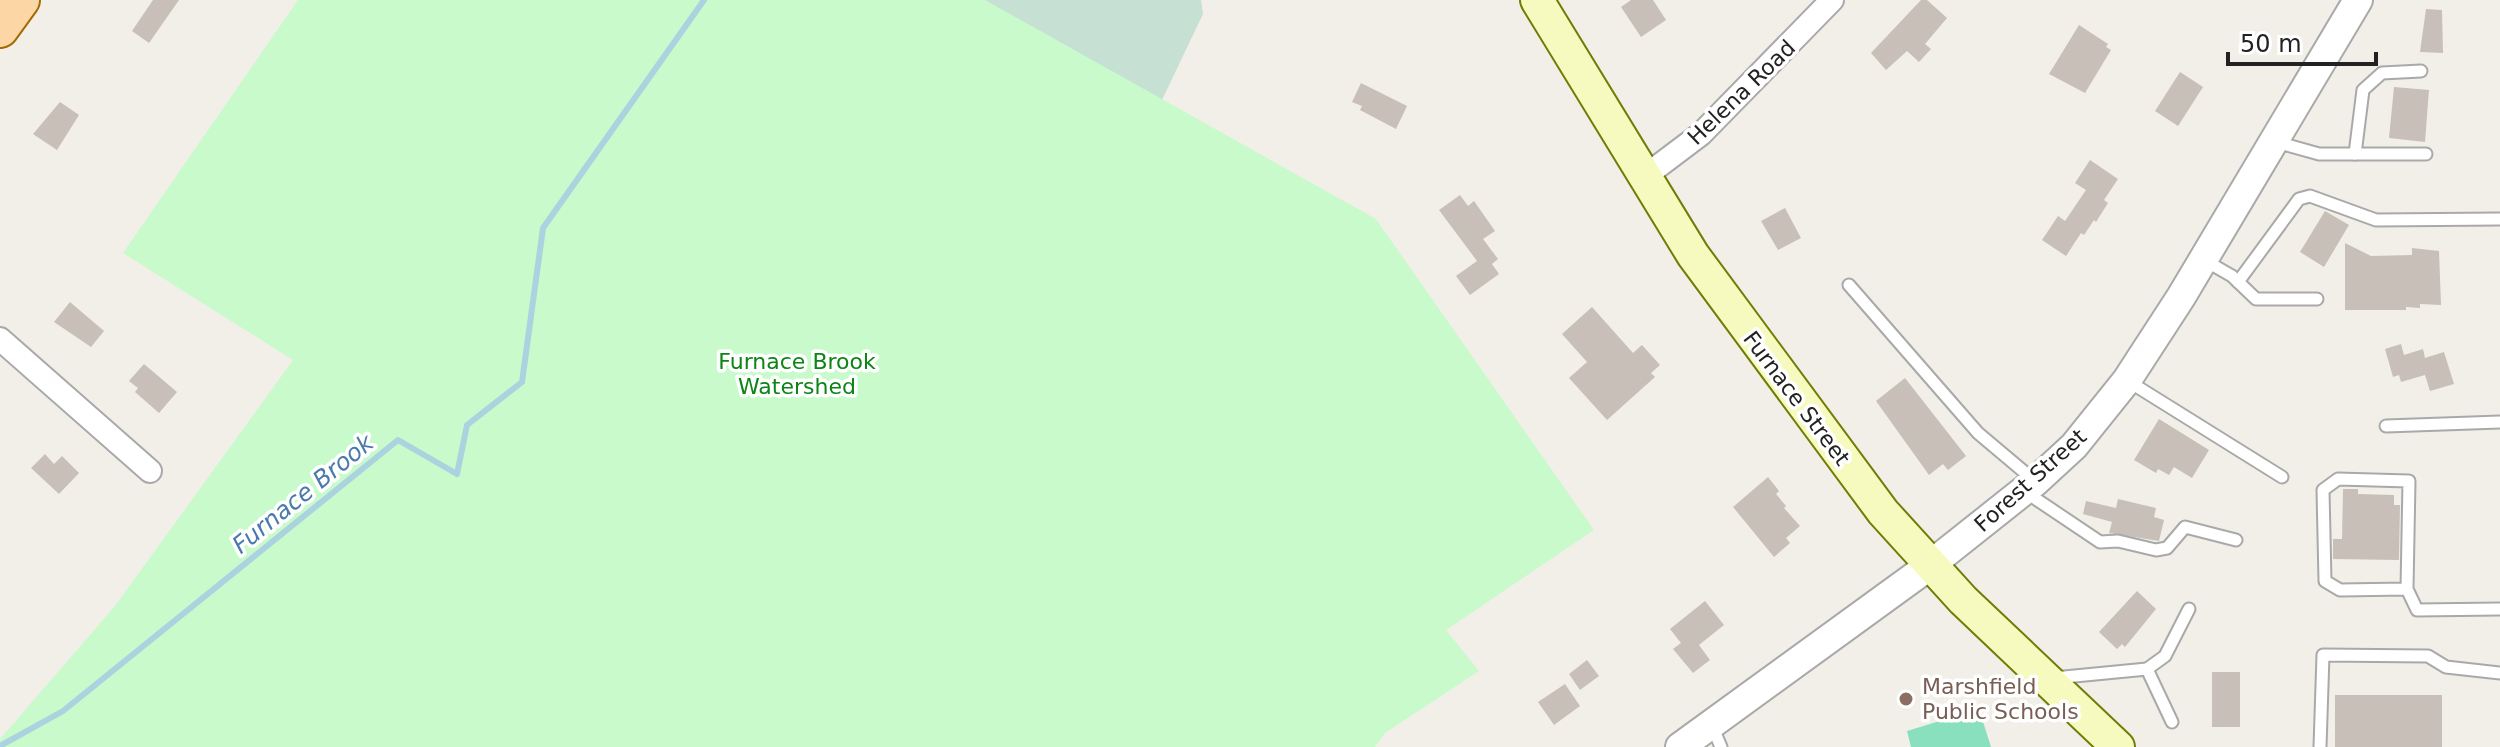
<svg xmlns="http://www.w3.org/2000/svg" width="2500" height="747" viewBox="0 0 2500 747" font-family="'DejaVu Sans',sans-serif">
<style>
.wetland{fill:#c6e0d4}
.park{fill:#c8facc}
.pitch{fill:#88e0be}
.lines{fill:none;stroke-linecap:round;stroke-linejoin:round}
.stream{stroke:#aad3df;stroke-width:6}
.building{fill:#c7bfb8}
.service-casing{stroke:#a9a9a9;stroke-width:15}
.minor-casing{stroke:#a9a9a9;stroke-width:26}
.tertiary-casing{stroke:#a9a9a9;stroke-width:32}
.secondary-casing{stroke:#707d05;stroke-width:36}
.primary-casing{stroke:#a06b00;stroke-width:40}
.service{stroke:#fff;stroke-width:11}
.minor{stroke:#fff;stroke-width:22}
.tertiary{stroke:#fff;stroke-width:28}
.secondary{stroke:#f7fabf;stroke-width:32}
.primary{stroke:#fcd6a4;stroke-width:36}
.education-dot{fill:#8d6e63;stroke:#fff;stroke-width:3}
.labels{text-anchor:middle;stroke-width:7;stroke-linejoin:round;paint-order:stroke}
.street-label{font-size:22px;fill:#222;stroke:#fff}
.park-label{font-size:22px;fill:#0c8416;stroke:#fff}
.education-label{font-size:22px;fill:#785e54;stroke:#fff;text-anchor:start}
.water-label{font-size:24px;font-style:italic;fill:#4a7aab;stroke:#fff}
</style>
<rect width="100%" height="100%" fill="#f2efe9"/>
<!-- wetland -->
<path class="wetland" d="M952,0H1201L1203,14L1161,102Z"/>
<!-- park -->
<path class="park" d="M298,0H985L1376,219L1594,530L1446,630L1479,671L1385,733L1375,747H0V739L115,606L293,360L123,253Z"/>
<!-- pitch -->
<path class="pitch" d="M1979,709L1991,747H1911L1907,731Z"/>
<g class="lines">
<!-- stream -->
<path class="stream" d="M0,746L63,711L398,440L457,474L467,425L522,382L543,228L704,0"/>
</g>
<!-- building -->
<g class="building">
<path d="M153,0H179L149,43L132,31Z"/>
<path d="M1631,0H1653L1666,20L1641,37L1621,7Z"/>
<path d="M1921,0H1927L1947,18L1925,44L1931,49L1919,62L1907,51L1886,70L1871,53Z"/>
<path d="M2426,9L2442,10L2443,53L2420,52Z"/>
<path d="M2079,25L2108,44L2106,47L2111,50L2085,93L2049,74Z"/>
<path d="M2180,72L2203,87L2178,126L2155,111Z"/>
<path d="M1361,83L1407,106L1396,129L1360,110L1362,106L1352,102Z"/>
<path d="M2394,87L2429,90L2425,142L2389,138Z"/>
<path d="M60,102L79,115L57,150L33,134Z"/>
<path d="M2090,160L2118,179L2104,200L2108,203L2096,222L2094,220L2084,235L2081,233L2066,256L2042,240L2058,216L2065,221L2086,190L2075,183Z"/>
<path d="M1460,195L1468,206L1474,201L1495,231L1483,239L1498,259L1492,264L1499,274L1470,295L1456,276L1477,261L1439,210Z"/>
<path d="M1785,208L1801,238L1778,250L1761,221Z"/>
<path d="M2325,211L2349,225L2324,267L2300,252Z"/>
<path d="M2345,243L2371,256L2412,255V248L2439,251L2441,305L2420,304V308L2406,307V310H2345Z"/>
<path d="M70,302L104,331L91,347L54,322Z"/>
<path d="M1592,307L1633,353L1642,345L1660,365L1651,373L1655,377L1607,420L1569,378L1587,362L1562,334Z"/>
<path d="M2401,344L2404,355L2423,349L2425,358L2444,352L2454,384L2430,391L2425,375L2401,382L2399,375L2393,377L2385,349Z"/>
<path d="M144,364L177,392L159,413L135,392L138,388L129,381Z"/>
<path d="M1905,378L1966,456L1948,470L1943,464L1929,475L1876,401Z"/>
<path d="M2159,419L2209,450L2192,478L2174,467L2169,475L2158,469L2156,473L2134,460Z"/>
<path d="M45,454L54,464L62,456L79,473L59,494L31,468Z"/>
<path d="M1768,477L1779,491L1776,494L1786,506L1784,508L1800,526L1786,538L1790,543L1774,557L1733,507Z"/>
<path d="M2343,489H2358V494L2394,495V505H2400L2399,560L2333,559V539H2342Z"/>
<path d="M2118,499L2156,508L2154,517L2164,520L2159,541L2109,533L2112,522L2083,514L2086,501L2116,508Z"/>
<path d="M2137,591L2156,609L2125,647L2122,644L2117,649L2099,632Z"/>
<path d="M1705,601L1724,625L1699,645L1710,660L1693,673L1673,649L1681,643L1670,629Z"/>
<path d="M1587,660L1599,676L1580,690L1569,674Z"/>
<rect x="2212" y="672" width="28" height="55"/>
<path d="M1565,684L1580,706L1554,725L1538,702Z"/>
<rect x="2335" y="695" width="107" height="52"/>
</g>
<g class="lines">
<defs>
<g id="service">
<path d="M2276,142L2319,154H2426"/>
<path d="M2355,154L2363,90L2382,73L2421,71"/>
<path d="M2204,260L2232,276L2256,299H2317"/>
<path d="M2238,282L2299,199L2310,196L2376,220L2500,219"/>
<path d="M1849,285L1978,433L2035,481"/>
<path d="M2128,381L2282,477"/>
<path d="M2386,426L2500,422"/>
<path d="M2024,491L2100,542L2118,541L2156,550L2167,548L2185,527L2236,540"/>
<path d="M2407,589L2340,590L2325,581L2323,490L2338,479L2409,481L2407,589L2417,610L2500,609"/>
<path d="M2147,669L2165,656L2189,609"/>
<path d="M2054,678L2147,669L2172,722"/>
<path d="M1712,726L1721,747"/>
<path d="M2320,747L2323,655L2428,656L2446,667L2500,673"/>
</g>
<g id="minor">
<path d="M1644,177L1701,134L1832,0"/>
<path d="M0,339L150,471"/>
</g>
<path id="tertiary" d="M1680,747L1929,566L2036,481L2074,446L2127,380L2181,297L2358,0"/>
<path id="secondary" d="M1537,0L1693,255L1883,512L1963,600L2118,747"/>
<path id="primary" d="M0,29L21,0"/>
</defs>
<!-- service casing -->
<use href="#service" class="service-casing"/>
<!-- minor casing -->
<use href="#minor" class="minor-casing"/>
<!-- tertiary casing -->
<use href="#tertiary" class="tertiary-casing"/>
<!-- secondary casing -->
<use href="#secondary" class="secondary-casing"/>
<!-- primary casing -->
<use href="#primary" class="primary-casing"/>
<!-- service -->
<use href="#service" class="service"/>
<!-- minor -->
<use href="#minor" class="minor"/>
<!-- tertiary -->
<use href="#tertiary" class="tertiary"/>
<!-- secondary -->
<use href="#secondary" class="secondary"/>
<!-- primary -->
<use href="#primary" class="primary"/>
</g>
<!-- markers -->
<circle class="education-dot" cx="1906" cy="699" r="8"/>
<g class="labels">
<!-- street labels -->
<g class="street-label">
<text transform="translate(1741 92) rotate(-44)" y="8">Helena Road</text>
<text transform="translate(1797 398) rotate(53)" y="8">Furnace Street</text>
<text transform="translate(2030 480) rotate(-42)" y="8">Forest Street</text>
</g>
<!-- park labels -->
<g class="park-label">
<text x="797" y="369">Furnace Brook<tspan x="797" dy="25">Watershed</tspan></text>
</g>
<!-- education labels -->
<g class="education-label">
<text x="1922" y="694">Marshfield<tspan x="1922" dy="25">Public Schools</tspan></text>
</g>
<!-- water labels -->
<g class="water-label">
<text transform="translate(303 494) rotate(-39)" y="8">Furnace Brook</text>
</g>
</g>
<!-- scale -->
<path d="M2228 52v12h148v-12" fill="none" stroke="#222222" stroke-width="4"/>
<text x="2240" y="52" font-size="24" fill="#222222" stroke="#ffffff" stroke-width="6" paint-order="stroke">50 m</text>
</svg>
